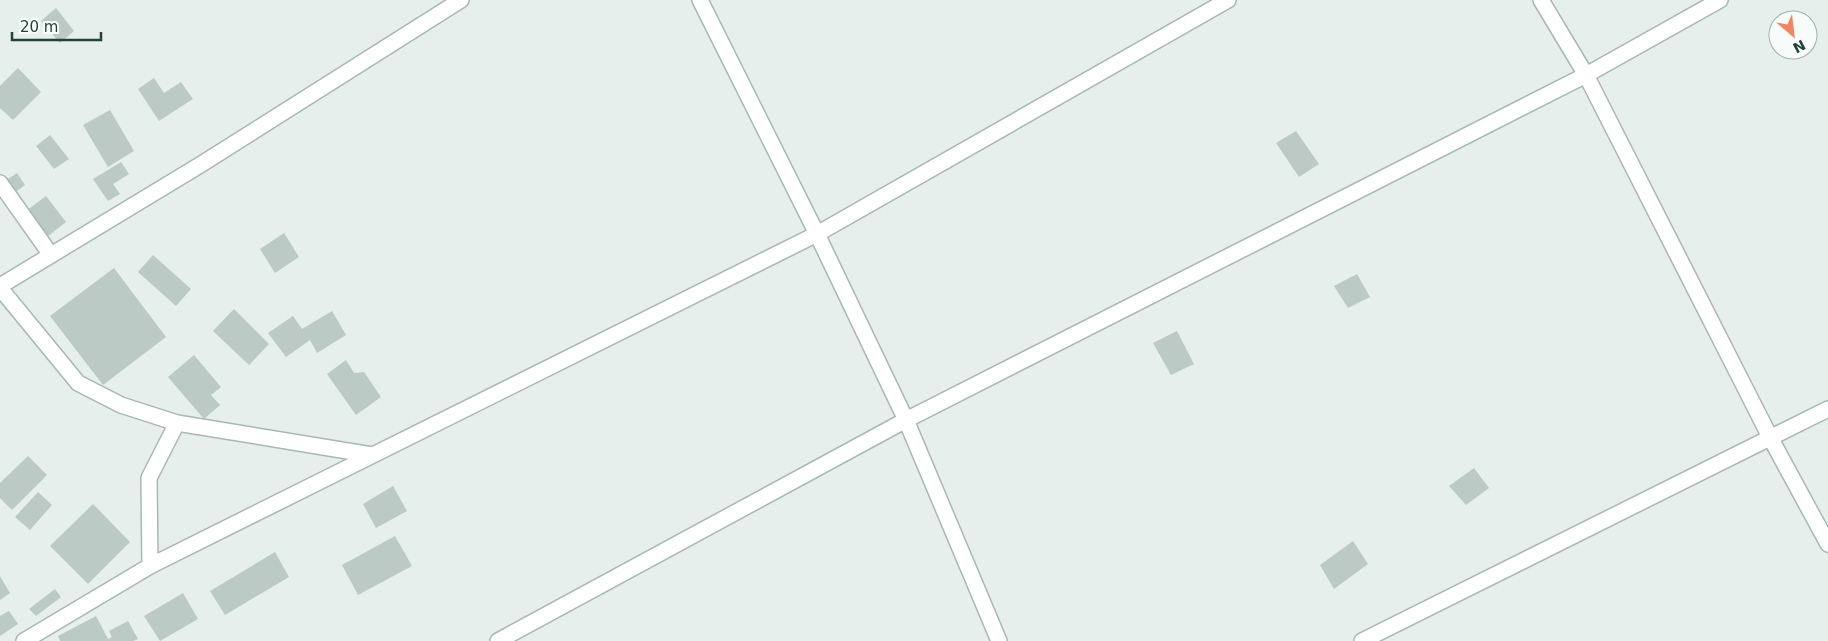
<svg xmlns="http://www.w3.org/2000/svg" width="1828" height="641" viewBox="0 0 1828 641" font-family="'DejaVu Sans',sans-serif">
<style>
.building{fill:#bbcac4}
.lines{fill:none;stroke-linecap:round;stroke-linejoin:round}
.street-casing{stroke:#a8b8b2;stroke-width:18}
.street{stroke:#fff;stroke-width:15}
</style>
<rect width="100%" height="100%" fill="#e6efeb"/>
<!-- building -->
<g class="building">
<path d="M56,8L74,31L60,43L41,21Z"/>
<path d="M18,68L41,92L13,120L0,108V86Z"/>
<path d="M154,78L164,93L181,82L193,99L159,121L138,89Z"/>
<path d="M110,110L134,151L108,167L83,125Z"/>
<path d="M1296,131L1319,164L1299,177L1276,143Z"/>
<path d="M50,135L69,159L54,169L36,146Z"/>
<path d="M121,162L129,174L113,184L120,194L108,201L93,179Z"/>
<path d="M17,173L25,185L10,196L2,183Z"/>
<path d="M46,196L66,222L47,237L26,211Z"/>
<path d="M284,233L299,257L275,273L260,249Z"/>
<path d="M153,255L191,289L176,306L138,272Z"/>
<path d="M114,268L166,337L103,385L50,316Z"/>
<path d="M1357,274L1370,297L1348,308L1334,286Z"/>
<path d="M234,309L269,344L249,365L213,331Z"/>
<path d="M332,311L346,335L317,353L310,340L286,357L268,333L293,316L302,329Z"/>
<path d="M1177,331L1194,364L1171,375L1153,343Z"/>
<path d="M194,355L221,387L211,395L220,405L204,419L168,377Z"/>
<path d="M346,360L354,373L364,372L381,397L356,415L327,374Z"/>
<path d="M28,456L47,475L12,510L0,498V483Z"/>
<path d="M1474,468L1489,488L1466,505L1449,486Z"/>
<path d="M393,486L407,511L376,528L363,504Z"/>
<path d="M38,492L52,505L30,530L15,517Z"/>
<path d="M93,504L130,542L88,584L50,546Z"/>
<path d="M395,536L412,566L358,595L342,565Z"/>
<path d="M1353,541L1368,564L1334,589L1320,565Z"/>
<path d="M275,552L289,577L225,615L210,591Z"/>
<path d="M0,576L10,593L0,600Z"/>
<path d="M55,589L61,597L36,616L29,609Z"/>
<path d="M183,593L198,619L160,641L144,616Z"/>
<path d="M9,611L18,624L0,636V616Z"/>
<path d="M96,616L108,639L112,637L109,631L128,621L138,639L133,641H60L58,636Z"/>
</g>
<g class="lines">
<defs>
<g id="street">
<path d="M700,0L817,234L906,420L999,641"/>
<path d="M1541,0L1586,75L1771,439L1828,544"/>
<path d="M0,183L51,255"/>
<path d="M0,286L200,165L461,0"/>
<path d="M0,288L78,383L121,405L177,423L372,455"/>
<path d="M150,566L149,478L177,423"/>
<path d="M24,641L150,566L817,234L1228,0"/>
<path d="M498,641L906,420L1586,75L1720,0"/>
<path d="M1362,641L1828,409"/>
</g>
</defs>
<!-- street casing -->
<use href="#street" class="street-casing"/>
<!-- street -->
<use href="#street" class="street"/>
</g>
<!-- north arrow -->
<g transform="translate(1793 35) rotate(152)"><circle r="24" fill="#f7fbf9" stroke="#a3b1ad"/>
<path d="M0-4L9 19L0 12L-9 19Z" fill="#f4845f"/>
<text y="-8" font-size="14" font-weight="bold" text-anchor="middle" fill="#24423a">N</text>
</g>
<!-- scale -->
<path d="M12 32v8h89v-8" fill="none" stroke="#24423a" stroke-width="2.5"/>
<text x="20" y="32" font-size="15" fill="#24423a" stroke="#f7fbf9" stroke-width="4" paint-order="stroke">20 m</text>
</svg>
